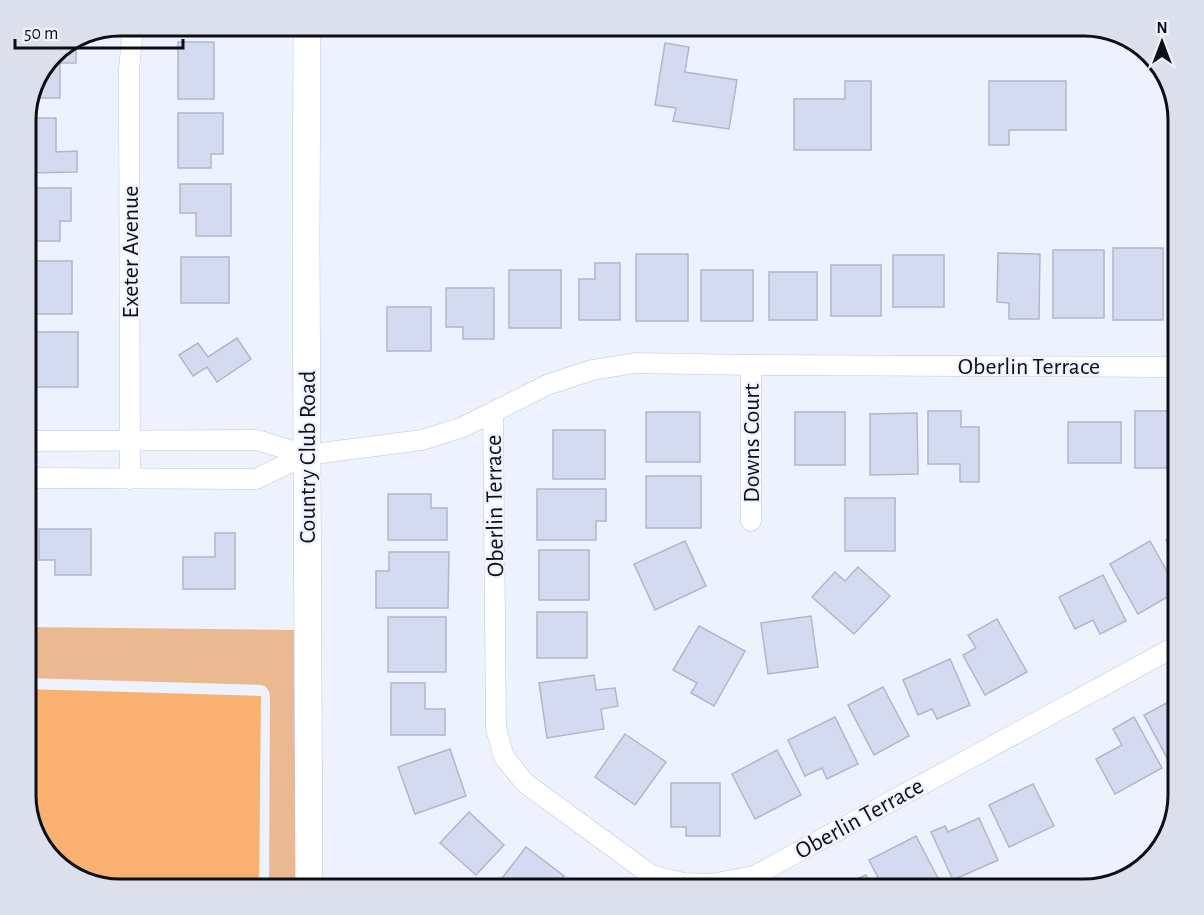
<svg xmlns="http://www.w3.org/2000/svg" width="1204" height="915" viewBox="0 0 1204 915" font-family="'Alegreya Sans',sans-serif">
<style>
.green{fill:#eab991}
.forest{fill:#f9b172}
.building{fill:#d4daef;stroke:#b0b6cb;stroke-width:1.5}
.lines{fill:none;stroke-linecap:round;stroke-linejoin:round}
.street-casing{stroke:#bfc5da;stroke-width:21}
.secondary-casing{stroke:#bfc5da;stroke-width:28}
.street{stroke:#fff;stroke-width:20}
.secondary{stroke:#fff;stroke-width:27}
.labels{text-anchor:middle;stroke-width:4.5;stroke-linejoin:round;paint-order:stroke}
.street-label{font-size:24px;fill:#0d0f16;stroke:#eef2ff}
.rim{fill:none;stroke:#0d0f16;stroke-width:3}
</style>
<rect width="100%" height="100%" fill="#eef2ff"/>
<!-- green -->
<path class="green" d="M26,627L296,630L298,889H269L270,696C269,690 267,686 261,685L26,678Z"/>
<!-- forest -->
<path class="forest" d="M26,689L261,696L259,889H120L62,870L35,837L26,801Z"/>
<!-- building -->
<g class="building">
<path d="M578,26H593L584,33Z"/>
<rect x="178" y="42" width="36" height="57"/>
<path d="M665,43L689,47L685,72L737,80L729,129L673,121L676,108L655,105Z"/>
<path d="M70,44H76V63H60V98H34L58,49Z"/>
<path d="M845,81H871V150H794V99H845Z"/>
<path d="M989,81H1066V130H1009V145H989Z"/>
<path d="M1173,96L1178,120V151H1174Z"/>
<path d="M178,113H223V154H211V168H178Z"/>
<path d="M26,118H56V152L77,151V172L26,173Z"/>
<path d="M180,184H231V236H196V213H180Z"/>
<path d="M27,188H71V221H60V241H27Z"/>
<rect x="1113" y="248" width="50" height="72"/>
<rect x="1173" y="248" width="5" height="71"/>
<rect x="1053" y="250" width="51" height="68"/>
<path d="M998,253L1040,254L1039,319H1009V303L997,302Z"/>
<rect x="636" y="254" width="52" height="67"/>
<rect x="893" y="255" width="51" height="52"/>
<rect x="181" y="257" width="48" height="46"/>
<rect x="27" y="261" width="45" height="53"/>
<path d="M595,263H620V320H579V279H595Z"/>
<rect x="831" y="265" width="50" height="51"/>
<rect x="509" y="270" width="52" height="58"/>
<rect x="701" y="270" width="52" height="51"/>
<rect x="769" y="272" width="48" height="48"/>
<path d="M446,288H494V339H463V327H446Z"/>
<rect x="387" y="307" width="44" height="44"/>
<rect x="28" y="332" width="50" height="55"/>
<path d="M237,338L251,359L217,382L207,367L193,376L179,355L198,343L208,357Z"/>
<path d="M928,411H961V427H979V482H960V464H928Z"/>
<rect x="1135" y="411" width="43" height="57"/>
<rect x="646" y="412" width="54" height="50"/>
<rect x="795" y="412" width="50" height="53"/>
<path d="M917,413L918,474L870,475V414Z"/>
<rect x="1068" y="422" width="53" height="41"/>
<rect x="553" y="430" width="52" height="49"/>
<rect x="646" y="476" width="55" height="52"/>
<path d="M537,489H606V521H596V540H537Z"/>
<path d="M388,494H431V508H447V540H388Z"/>
<rect x="845" y="498" width="50" height="53"/>
<path d="M39,529H91V575H55V560H39Z"/>
<path d="M215,533H235V589H183V557H215Z"/>
<path d="M1178,533V564L1166,540Z"/>
<path d="M685,541L706,586L655,610L634,564Z"/>
<path d="M1150,541L1178,591L1138,614L1110,564Z"/>
<rect x="539" y="550" width="50" height="50"/>
<path d="M389,552H449L448,608H376V571H389Z"/>
<path d="M858,567L890,596L854,634L812,597L835,572L845,581Z"/>
<path d="M1103,575L1126,621L1100,634L1093,620L1075,629L1059,597Z"/>
<rect x="537" y="612" width="50" height="46"/>
<path d="M811,616L818,667L768,674L761,623Z"/>
<rect x="388" y="617" width="58" height="55"/>
<path d="M997,619L1027,672L985,695L963,655L976,648L968,635Z"/>
<path d="M699,626L745,651L714,706L691,693L697,683L673,670Z"/>
<path d="M950,659L970,705L937,719L932,709L918,715L903,680Z"/>
<path d="M594,675L596,690L615,688L618,706L601,709L604,729L547,738L539,683Z"/>
<path d="M391,683H425V709H445V735H391Z"/>
<path d="M883,687L909,736L874,755L848,705Z"/>
<path d="M1178,697V768L1174,771L1144,715Z"/>
<path d="M835,717L858,764L827,779L822,768L805,776L788,740Z"/>
<path d="M1134,717L1162,768L1115,794L1096,759L1122,745L1113,729Z"/>
<path d="M625,734L666,762L635,805L595,777Z"/>
<path d="M450,749L466,796L415,814L398,767Z"/>
<path d="M777,750L801,795L755,819L732,774Z"/>
<path d="M671,783H720V836H686V827H671Z"/>
<path d="M1033,784L1054,826L1009,847L989,805Z"/>
<path d="M469,812L504,845L476,875L440,843Z"/>
<path d="M979,818L998,860L953,880L931,832L945,826L948,832Z"/>
<path d="M916,836L943,888L939,889H884L869,860Z"/>
<path d="M526,847L564,876L554,889H500L496,886Z"/>
<path d="M866,875L873,889H833Z"/>
</g>
<g class="lines">
<defs>
<g id="street">
<path d="M493,412L496,728L504,757L525,783L651,875L683,883L711,884L754,876L1178,645"/>
<path d="M26,441L257,440L306,455"/>
<path d="M26,478L256,479L306,455L422,440L463,427L547,385L592,370L635,363L751,365L1178,367"/>
<path d="M130,479L129,70L133,26"/>
<path d="M751,521V365"/>
</g>
<path id="secondary" d="M307,26L306,240L309,889"/>
</defs>
<!-- street casing -->
<use href="#street" class="street-casing"/>
<!-- secondary casing -->
<use href="#secondary" class="secondary-casing"/>
<!-- street -->
<use href="#street" class="street"/>
<!-- secondary -->
<use href="#secondary" class="secondary"/>
</g>
<g class="labels">
<!-- street labels -->
<g class="street-label">
<text transform="translate(130 252) rotate(-90)" y="8">Exeter Avenue</text>
<text x="1029" y="374">Oberlin Terrace</text>
<text transform="translate(751 443) rotate(-90)" y="8">Downs Court</text>
<text transform="translate(307 457) rotate(-90)" y="8">Country Club Road</text>
<text transform="translate(494 506) rotate(-91)" y="8">Oberlin Terrace</text>
<text transform="translate(859 818) rotate(-29)" y="8">Oberlin Terrace</text>
</g>
</g>
<!-- crop -->
<path d="M0 0H1204V915H0ZM120 36H1084A84 84 0 0 1 1168 120V795A84 84 0 0 1 1084 879H120A84 84 0 0 1 36 795V120A84 84 0 0 1 120 36Z" fill="#dce0ec" fill-rule="evenodd"/>
<path class="rim" d="M120 36H1084A84 84 0 0 1 1168 120V795A84 84 0 0 1 1084 879H120A84 84 0 0 1 36 795V120A84 84 0 0 1 120 36Z"/>
<!-- north arrow -->
<g transform="translate(1162 42)" stroke="#eef2ff" stroke-width="4.5" paint-order="stroke">
<path d="M0-4.5L10 22L0 15L-10 22Z" fill="#0d0f16"/>
<text y="-9" font-size="16" font-weight="bold" text-anchor="middle" fill="#0d0f16">N</text>
</g>
<!-- scale -->
<path d="M15 39v9h168v-9" fill="none" stroke="#0d0f16" stroke-width="3"/>
<text x="24" y="39" font-size="18" fill="#0d0f16" stroke="#eef2ff" stroke-width="4.5" paint-order="stroke">50 m</text>
</svg>
